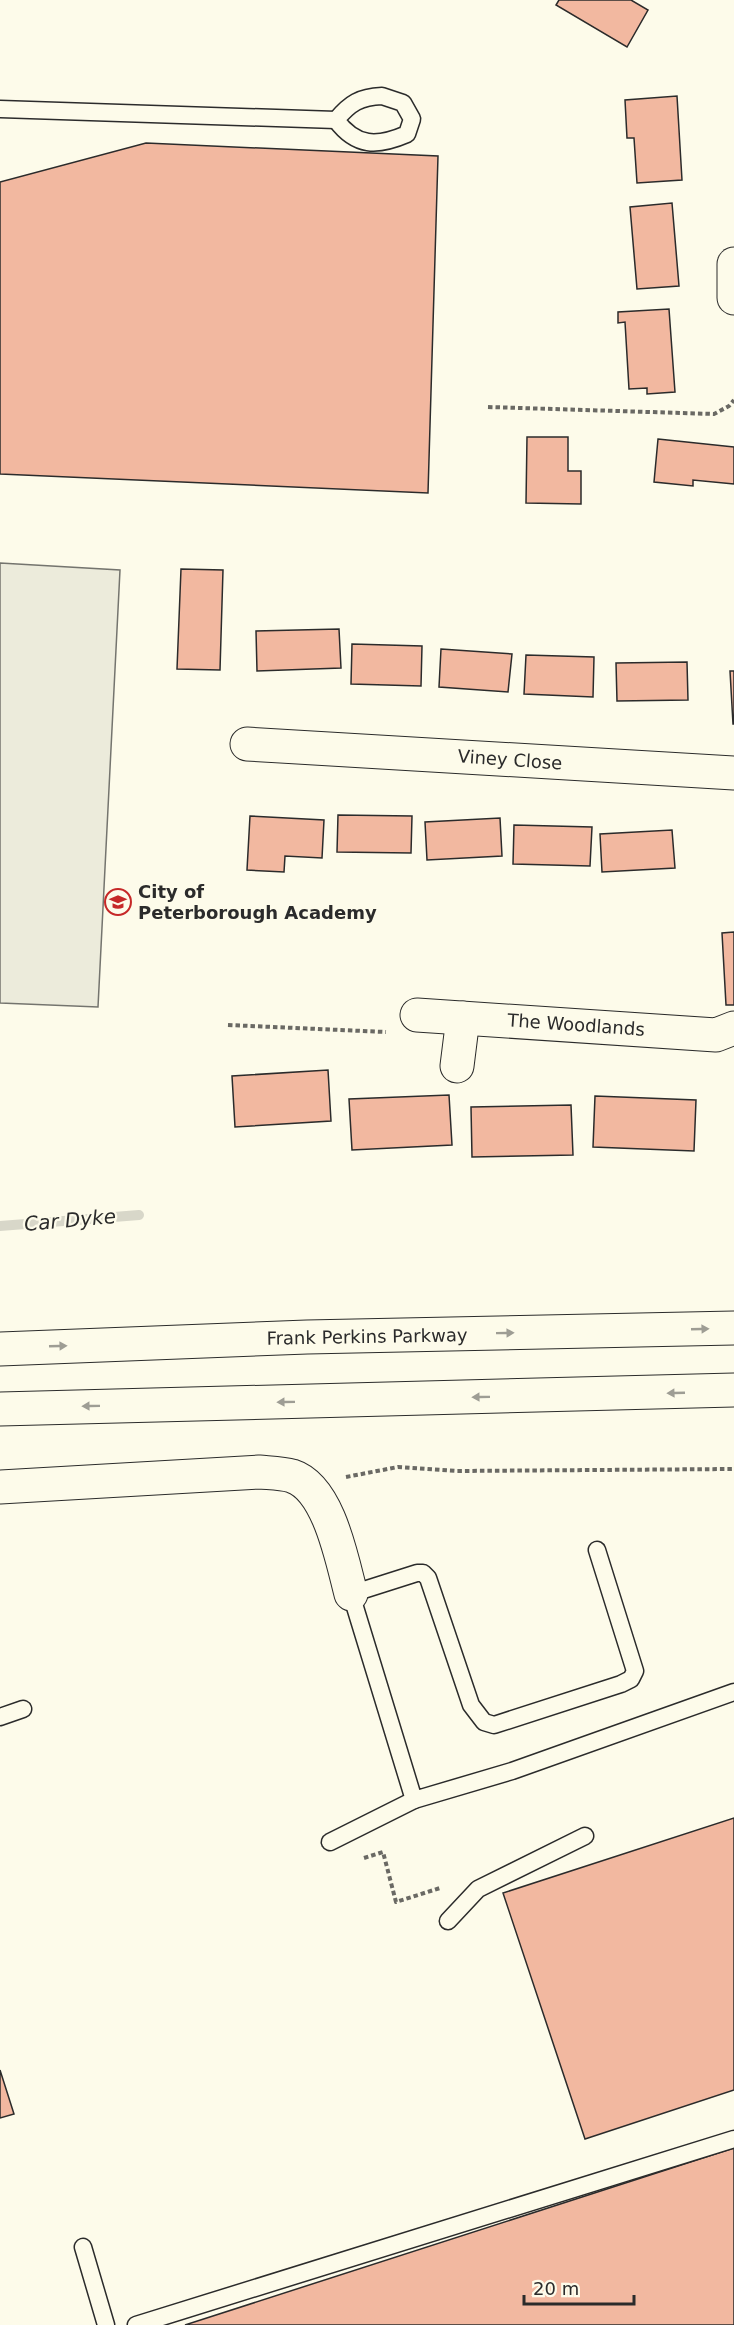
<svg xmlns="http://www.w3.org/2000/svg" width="734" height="2325" viewBox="0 0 734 2325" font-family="'DejaVu Sans',sans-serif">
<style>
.green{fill:#ecebdb;stroke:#74746e;stroke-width:1.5}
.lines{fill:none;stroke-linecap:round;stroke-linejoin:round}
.stream{stroke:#d8d7c9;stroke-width:10}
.building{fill:#f2b8a0;stroke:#2b2b2b;stroke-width:1.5}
.lane-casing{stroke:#2b2b2b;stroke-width:19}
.street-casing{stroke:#2b2b2b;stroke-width:35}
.highway-casing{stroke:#2b2b2b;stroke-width:35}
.path{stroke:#6a6964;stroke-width:4;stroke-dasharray:4.5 3;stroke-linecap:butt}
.lane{stroke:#fdfbea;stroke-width:16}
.street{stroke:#fdfbea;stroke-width:33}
.highway{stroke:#fdfbea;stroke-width:33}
.oneway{fill:#9e9d94}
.labels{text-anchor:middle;stroke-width:4.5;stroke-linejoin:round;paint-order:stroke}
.street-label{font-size:18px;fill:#2b2b2b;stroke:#fdfbea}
.poi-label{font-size:18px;font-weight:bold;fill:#2b2b2b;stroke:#fdfbea;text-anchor:start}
.water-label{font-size:20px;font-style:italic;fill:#2b2b2b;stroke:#fdfbea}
</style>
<rect width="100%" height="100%" fill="#fdfbea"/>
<!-- green -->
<path class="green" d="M0,563L120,570L98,1007L0,1003Z"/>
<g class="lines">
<!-- stream -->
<path class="stream" d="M0,1226L139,1215"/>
</g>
<!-- building -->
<g class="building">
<path d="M559,0H631L648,10L627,47L556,5Z"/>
<path d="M677,96L682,180L637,183L634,138H627L625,100Z"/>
<path d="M146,143L438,156L428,493L0,474V182Z"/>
<path d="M672,203L679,286L637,289L630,207Z"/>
<path d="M669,309L675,392L647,394V388L629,389L625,322L618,323V312Z"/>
<path d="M527,437H568V471H581V504L526,503Z"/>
<path d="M658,439L734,447V484L693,480V486L654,482Z"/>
<path d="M181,569L223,570L220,670L177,669Z"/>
<path d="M339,629L341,668L257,671L256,631Z"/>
<path d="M352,644L422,646L421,686L351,684Z"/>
<path d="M441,649L512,654L508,692L439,687Z"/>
<path d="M526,655L594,657L593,697L524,694Z"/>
<path d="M687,662L688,700L617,701L616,663Z"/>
<path d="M730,671H734V724H733Z"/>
<path d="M338,815L412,816L411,853L337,852Z"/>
<path d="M250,816L324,820L322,858L285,856L284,872L247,870Z"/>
<path d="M500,818L502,856L427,860L425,822Z"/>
<path d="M514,825L592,827L590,866L513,864Z"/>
<path d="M672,830L675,868L602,872L600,834Z"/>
<path d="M734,932V1005H726L722,933Z"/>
<path d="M328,1070L331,1121L235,1127L232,1076Z"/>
<path d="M449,1095L452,1145L352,1150L349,1099Z"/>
<path d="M595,1096L696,1100L694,1151L593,1147Z"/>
<path d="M571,1105L573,1155L472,1157L471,1107Z"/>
<path d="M734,1818V2090L585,2139L503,1893Z"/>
<path d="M0,2070L14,2114L0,2118Z"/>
<path d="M734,2148V2325H185Z"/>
</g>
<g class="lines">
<defs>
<g id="lane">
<path d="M382,96L403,103L412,119L407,134C377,147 356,147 336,120C350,103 360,97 382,96Z"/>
<path d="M0,109L336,120"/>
<path d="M597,1550L635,1671L631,1679L621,1684L494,1725L484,1722L471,1705L428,1578L423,1573H417L351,1594L414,1800L512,1771L734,1692"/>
<path d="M0,1717L23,1709"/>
<path d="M330,1842L414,1800"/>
<path d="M448,1921L478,1889L585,1836"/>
<path d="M83,2247L106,2325"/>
<path d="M136,2325L734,2139"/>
</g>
<g id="street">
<path d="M734,264V298"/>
<path d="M247,744L734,773"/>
<path d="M417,1015L716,1035L734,1028"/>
<path d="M457,1066L463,1018"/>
<path d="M0,1487L259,1472C270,1473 282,1473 292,1476C329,1488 342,1560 351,1594"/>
</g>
<g id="highway">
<path d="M0,1349L307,1337L734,1328"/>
<path d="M0,1409L734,1390"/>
</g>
</defs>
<!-- lane casing -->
<use href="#lane" class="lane-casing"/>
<!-- street casing -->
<use href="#street" class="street-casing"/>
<!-- highway casing -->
<use href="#highway" class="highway-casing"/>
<!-- path -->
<g class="path">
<path d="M488,407L714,414L729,406L734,400"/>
<path d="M228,1025L386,1032"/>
<path d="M346,1477L398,1467L457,1471L734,1469"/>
<path d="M364,1858L383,1852L396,1902L440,1888"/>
</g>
<!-- lane -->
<use href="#lane" class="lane"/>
<!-- street -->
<use href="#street" class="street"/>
<!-- highway -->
<use href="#highway" class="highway"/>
</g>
<!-- one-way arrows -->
<defs><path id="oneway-solid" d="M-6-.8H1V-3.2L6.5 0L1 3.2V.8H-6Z" transform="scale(1.5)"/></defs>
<g class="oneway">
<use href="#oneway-solid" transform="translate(700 1329) rotate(-2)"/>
<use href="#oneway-solid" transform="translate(505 1333) rotate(-1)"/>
<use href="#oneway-solid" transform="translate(58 1346) rotate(-2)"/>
<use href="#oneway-solid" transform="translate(676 1393) rotate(178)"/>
<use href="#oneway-solid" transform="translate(481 1397) rotate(179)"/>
<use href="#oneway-solid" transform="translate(286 1402) rotate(179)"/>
<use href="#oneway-solid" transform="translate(91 1406) rotate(179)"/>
</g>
<!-- icons -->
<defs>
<symbol id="school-ring" viewBox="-11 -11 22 22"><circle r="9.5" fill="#fdfbea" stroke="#c62828" stroke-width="1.5"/><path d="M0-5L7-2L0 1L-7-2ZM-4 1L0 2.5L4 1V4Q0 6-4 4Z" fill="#c62828"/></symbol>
</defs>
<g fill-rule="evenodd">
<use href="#school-ring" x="103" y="887" width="30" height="30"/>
</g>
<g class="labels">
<!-- street labels -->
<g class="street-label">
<text transform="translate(510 760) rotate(4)" y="6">Viney Close</text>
<text transform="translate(576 1025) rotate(4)" y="6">The Woodlands</text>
<text transform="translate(367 1337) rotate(-1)" y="6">Frank Perkins Parkway</text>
</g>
<!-- poi labels -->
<g class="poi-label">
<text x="138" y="898">City of<tspan x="138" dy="21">Peterborough Academy</tspan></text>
</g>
<!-- water labels -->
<g class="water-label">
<text transform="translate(70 1220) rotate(-5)" y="7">Car Dyke</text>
</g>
</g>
<!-- scale -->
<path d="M524 2295v9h110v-9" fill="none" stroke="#2b2b2b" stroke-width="3"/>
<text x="533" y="2295" font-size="18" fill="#2b2b2b" stroke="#fdfbea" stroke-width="4.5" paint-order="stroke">20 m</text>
</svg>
